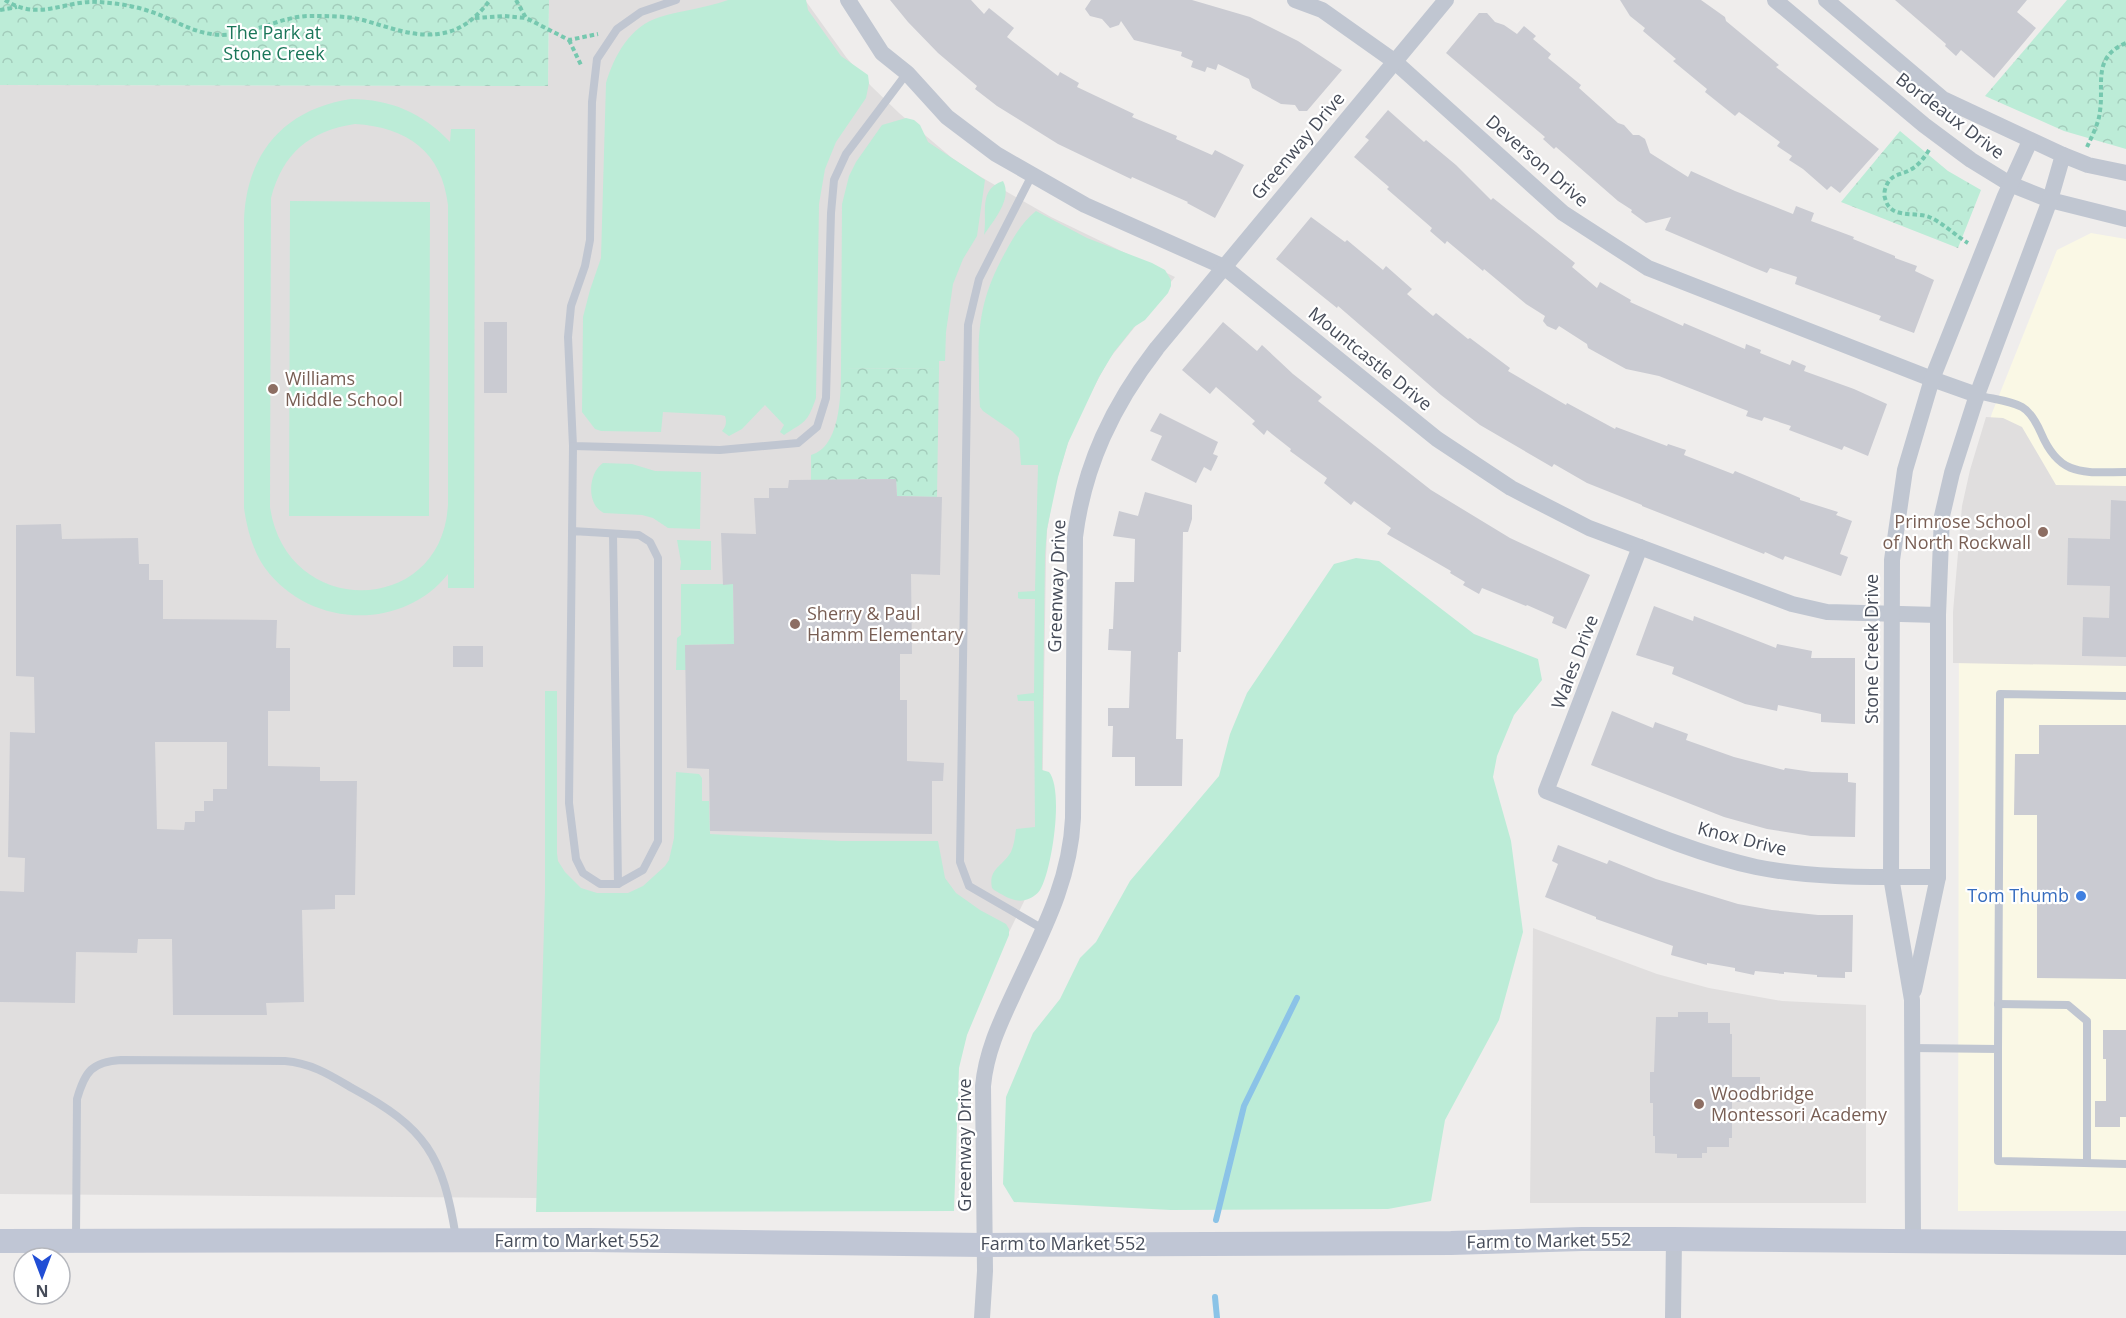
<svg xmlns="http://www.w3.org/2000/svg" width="2126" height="1318" viewBox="0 0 2126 1318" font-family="'Open Sans',sans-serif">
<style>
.commercial{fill:#faf8e5}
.education{fill:#e0dede}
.grass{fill:#bcecd7;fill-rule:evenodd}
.park{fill:url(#park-crowns)}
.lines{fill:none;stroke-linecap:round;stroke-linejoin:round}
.stream{stroke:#8bc3e7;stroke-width:6}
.building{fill:#cacbd2;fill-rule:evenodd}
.path{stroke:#76c8af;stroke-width:4;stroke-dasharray:4.5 3;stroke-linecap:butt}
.service{stroke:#c0c6d1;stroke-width:8}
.minor{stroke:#c0c6d1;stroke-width:16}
.secondary{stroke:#c0c6d5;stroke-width:24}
.education-dot{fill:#8d6e63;stroke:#fff;stroke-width:2}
.shop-dot{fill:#3f7fe0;stroke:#fff;stroke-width:2}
.labels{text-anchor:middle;stroke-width:4.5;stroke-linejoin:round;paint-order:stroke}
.park-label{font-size:18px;fill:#1a7659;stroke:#fff}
.street-label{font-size:18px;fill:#464c59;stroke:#fff}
.education-label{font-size:18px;fill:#785e54;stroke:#fff;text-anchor:start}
.shop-label{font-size:18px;fill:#366cbe;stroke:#fff;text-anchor:end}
</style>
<defs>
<pattern id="park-crowns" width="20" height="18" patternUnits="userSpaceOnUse" patternTransform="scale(1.5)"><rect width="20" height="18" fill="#bcecd7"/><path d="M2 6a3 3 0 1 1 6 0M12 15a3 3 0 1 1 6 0" fill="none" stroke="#a3ccbb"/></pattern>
</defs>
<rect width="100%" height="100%" fill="#efedec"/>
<!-- commercial -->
<path class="commercial" d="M2091,233L2126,239V1211H1958L1959,584L1976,468L1992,413L2057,250Z"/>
<!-- education -->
<g class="education">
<path d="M549,0H805L846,57L871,86L899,113L952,158L981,177L1051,217L1175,277L1109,359L1073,426L1054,489L1047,531L1046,557L1042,822L1031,887L995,961L959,1055L952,1196L535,1198L0,1194V85L548,86Z"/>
<path d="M1986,417L2003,418L2022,427L2056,485L2126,486V666L1953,663V612L1962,506L1970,470Z"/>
<path d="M1533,928L1657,974L1709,988L1782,1001L1866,1005V1203H1530Z"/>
</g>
<!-- grass -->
<g class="grass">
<path d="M728,0H806L808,10L841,56L868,75L869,83L866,98L836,142L825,169L819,204L816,398C807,424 805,421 784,435L780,432L784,425L765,405L742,429L729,436L722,431C726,426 727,423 725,416L721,415L663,412L661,432L601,431L595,429L582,412L583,317L590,290L601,258L606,83C614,56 630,26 660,17C683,10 706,8 728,0Z"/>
<path d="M351,99C390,99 423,113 450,142L451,129H475L474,588H448V574C402,632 309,628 265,568C253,551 247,529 244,508V219C247,152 285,109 351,99ZM355,124C407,127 442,152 448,205V504C443,617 286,620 270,507L271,198C283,153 309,131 355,124Z"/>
<path d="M906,118L914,120L920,125L928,142L985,180L977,236L963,259L953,284L946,332L945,361H939V369L841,368L842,204L849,176L856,162L882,125Z"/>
<path d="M1003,181C1013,199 993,221 984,235C988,214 977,190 1003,181Z"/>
<path d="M290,201L430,202L429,516H289Z"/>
<path d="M1036,211L1087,238L1152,263L1165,270L1171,280V286L1168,293L1145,320L1134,327L1114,352L1099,377L1068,443L1058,477L1047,529L1045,555L1042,770L1049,772C1064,790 1052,870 1040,890C1037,895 1030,899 1025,900C1014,903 1003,895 994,890L992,888C988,869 1002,867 1011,852C1014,845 1015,837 1016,829L1035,827L1034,701H1018L1017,695L1034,693L1035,599H1020L1018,598V592L1035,591L1038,465H1021L1019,438L1012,431L983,411L980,407C979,394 979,382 979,370C977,323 983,292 1006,251C1014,236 1023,221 1036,211Z"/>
<path d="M603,463L632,464L655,471L701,472L700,529L668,528L653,518L642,515L604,513C586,505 588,473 603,463Z"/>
<path d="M677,540L711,541V570H680L681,562Z"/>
<path d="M1356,558L1379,561L1474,634L1538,659L1542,680L1514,715L1497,756L1493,777L1511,841L1523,932L1499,1020L1445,1120L1431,1201L1388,1209L1171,1210L1014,1202L1003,1184L1006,1097L1033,1033L1060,999L1080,958L1096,942L1130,881L1219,776L1230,734L1247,693L1334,564Z"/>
<path d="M681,584H733L734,644L686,645V670H676L677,638L681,635Z"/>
<path d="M545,691H557V853L558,861L565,872L581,888L597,893H628L643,886L665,866L669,860L674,838L676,772L699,774L702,778V801H709L710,834L841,841H938L945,878L956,893L980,910L1006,924L1009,929V935L967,1035L959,1068L954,1211L536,1212L545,891Z"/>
</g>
<!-- park -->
<g class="park">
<path d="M0,0H549L548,86L0,85Z"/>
<path d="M2067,0H2126V149L2064,131L1985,96Z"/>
<path d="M1900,131L1948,171L1981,190L1958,248L1841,202Z"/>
<path d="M841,368L939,369L937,497L897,496L896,479L811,480V455C841,447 841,393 841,368Z"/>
</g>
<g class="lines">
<!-- stream -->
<g class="stream">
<path d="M1216,1220L1244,1106L1297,998"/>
<path d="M1215,1297L1217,1318"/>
</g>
</g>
<!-- building -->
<g class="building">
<path d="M890,0H971L984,14L989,8L1014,28L1007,37L1058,76L1060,72L1079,83L1077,87L1134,114L1132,117L1177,136L1176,139L1212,155L1215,150L1244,165L1215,218L1187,203L1188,202L1132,177L1131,179L1058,144L997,106L975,89L977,86L938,53L908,22Z"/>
<path d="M1091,0H1192L1250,17L1298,41L1342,70L1307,111H1299L1295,105L1281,104L1252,88L1249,79L1218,64L1216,70L1207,67L1205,72L1191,67L1193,61L1181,56L1182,52L1134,40L1121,21L1119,25L1110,28L1102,19L1090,16L1085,9Z"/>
<path d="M1620,0H1701L1725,17L1726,21L1779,65L1776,67L1879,149L1840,193L1831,186L1827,190L1803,169L1789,160L1792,156L1777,146L1780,142L1739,112L1735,116L1705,92L1707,89L1673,61L1676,59L1643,31L1645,28L1630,16Z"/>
<path d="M1895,0H2027L2017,12L2036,28L1994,78L1961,50L1956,56L1945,46L1946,44Z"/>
<path d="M1479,13H1487L1495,22L1504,25L1517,34L1524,26L1536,36L1533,39L1551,54L1548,58L1581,85L1579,88L1618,123L1624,125L1633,135H1639L1645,139L1650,153L1688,177L1691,171L1735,191L1793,214L1796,206L1814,213L1811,221L1854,237L1853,239L1895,256V258L1917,266L1915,271L1934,280L1914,333L1879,320L1881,316L1795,284L1797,277L1770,268L1767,273L1752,267L1665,230L1671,217L1646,223L1631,212L1632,210L1618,201L1556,147L1554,149L1543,139L1545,137L1446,53Z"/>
<path d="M1388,110L1424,142L1426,140L1456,165L1491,200L1493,198L1575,263L1572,267L1597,288L1600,282L1631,300L1630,302L1683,326L1684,323L1745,349L1746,344L1761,350L1760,353L1790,365L1792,360L1806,366L1804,371L1854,389L1887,404L1868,456L1844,446L1842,450L1789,430L1791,426L1764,417L1762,421L1746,416L1748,411L1659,376L1626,369L1588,348L1587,344L1559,326L1556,330L1547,326L1543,321L1545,316L1526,304L1484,269L1483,271L1447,241L1445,244L1430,231L1432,228L1387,189L1389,187L1354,157L1369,140L1365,137Z"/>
<path d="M1311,217L1345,242L1347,240L1383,270L1386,266L1412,289L1407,294L1433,316L1436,313L1468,339L1470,338L1510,368L1508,371L1566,405L1567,403L1615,429L1616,427L1667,446L1668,444L1686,450L1684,455L1733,474L1735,471L1800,498V500L1838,512L1836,515L1852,521L1840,554L1848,557L1841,576L1785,556L1783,560L1765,552L1764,554L1642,506V505L1587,483L1554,464L1552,467L1480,425L1441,395L1338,306L1337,308L1276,259Z"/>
<rect x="484" y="322" width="23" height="71"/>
<path d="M1223,322L1257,351L1262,345L1293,374L1322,397L1318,401L1431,490L1510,538L1590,575L1566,629L1552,623L1554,617L1527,605L1526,606L1482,588L1479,594L1463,585L1465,582L1450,573L1451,571L1387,534L1391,528L1354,501L1351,505L1324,483L1327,478L1290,451L1291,449L1267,430L1264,435L1252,424L1255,421L1216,387L1210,394L1182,370Z"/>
<path d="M1160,413L1218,442L1213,454L1218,456L1211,471L1204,467L1196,483L1151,460L1162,436L1150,431Z"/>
<path d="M896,479L897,496L942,497L940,575L911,574L912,654H900V700H907V761L944,763L943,781H932V834L710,831L709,769L687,768L685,645L734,644L733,584L723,585L721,533L756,534L754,498H769V488H788L789,480Z"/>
<path d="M1145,492L1192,505V519L1188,532H1183L1181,652H1178L1176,739H1183L1182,786H1135V757H1112L1113,726H1108V708H1129L1131,651L1108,650L1109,629H1113L1115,582H1134L1135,539L1113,536L1119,511L1138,516Z"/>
<path d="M2111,500L2126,501V657L2082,656L2083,617L2109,618L2110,586L2067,585L2068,538L2110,539Z"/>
<path d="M61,524L62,539L138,538L139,564H149V580H163V619L277,620L276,648H290V711H268V766L320,767V781H357L355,895H335V909L302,910L304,1002L266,1003L267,1015H173L172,939H138L137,953L76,952L75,1003L0,1002V891L24,892L25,858L8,857L10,732L35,733L34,677L16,676V525ZM155,742H227V789H213V801H204V811H195V822H185L184,830L157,829Z"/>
<path d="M1654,606L1693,621L1694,616L1776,648L1777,644L1812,651L1811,658H1855V724L1821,722V714L1778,705L1777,711L1745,704L1672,674L1674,667L1636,655Z"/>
<rect x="453" y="646" width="30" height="21"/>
<path d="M1612,711L1653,728L1655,722L1688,734L1686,740L1734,757L1784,770L1785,768L1812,772L1848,773V782L1856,783L1855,837L1811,836L1767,829L1724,817L1591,765Z"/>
<path d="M2039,725H2126V979L2037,978V815H2014L2015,754H2039Z"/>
<path d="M1558,845L1607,864L1609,860L1656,879L1738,904L1772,910L1818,915H1853L1852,972H1845V978L1817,977V975L1784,972V974L1755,971L1754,975L1735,971V968L1707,963V965L1671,955L1673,946L1596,919V917L1545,897L1558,864L1552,861Z"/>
<path d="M1678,1012H1708V1023H1730V1034H1732V1077H1760V1102H1732V1138H1729V1147H1707V1153H1702V1158H1677V1154L1655,1153V1136H1653V1103H1650V1072H1654L1656,1017H1678Z"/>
<path d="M2103,1030H2126V1117H2120V1127H2095V1101H2106V1059H2103Z"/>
</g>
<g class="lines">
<!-- path -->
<g class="path">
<path d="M5,0C39,22 64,0 98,2C116,3 135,6 152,12C172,19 190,31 211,34C247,40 278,15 313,16C329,16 347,16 363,20C388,27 412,37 438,34C462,31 476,18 490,0"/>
<path d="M516,0L526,18L569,40L598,34"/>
<path d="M0,10L17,7"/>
<path d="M475,18L504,16L526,18"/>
<path d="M569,40L582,67"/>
<path d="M2087,147C2092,136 2099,123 2100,111C2104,84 2092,57 2126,43"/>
<path d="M1929,150C1924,158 1918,166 1910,170C1903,174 1894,174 1889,181C1886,185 1883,193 1885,198C1890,220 1914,211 1929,217C1942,222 1956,236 1968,243"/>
</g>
<!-- service -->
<g class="service">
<path d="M676,0L641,12L617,29L597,59L592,102L590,240L585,266L571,306L568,337L573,446L720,450L798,443L817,427L826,398L831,213L834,180L846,154L907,73"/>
<path d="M1032,175L979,279L968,325L960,862L969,886L1043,929"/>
<path d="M1977,395C1991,399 2009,400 2022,407C2031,412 2037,424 2041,433C2060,478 2084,472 2126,472"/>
<path d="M572,531L639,535L650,542L658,558V841L643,870L618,884H600L583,873L576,859L569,803L573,446"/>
<path d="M613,534L618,884"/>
<path d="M1998,1004L2068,1005L2087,1021V1163"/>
<path d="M1912,1048L1998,1049V1161L2126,1164"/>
<path d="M1998,1049L2000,694L2126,696"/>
<path d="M76,1238L77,1099C85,1071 92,1062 121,1060L285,1061C311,1063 330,1075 352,1088C426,1128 443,1155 456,1238"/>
</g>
<!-- minor -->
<g class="minor">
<path d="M848,0L882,53L907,73L947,117L996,154L1085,205L1224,267L1437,439L1511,488L1589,528L1792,604L1827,612L1938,615"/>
<path d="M1295,0L1322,10L1394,61L1563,213L1648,268L1932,379L1977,395"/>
<path d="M1775,0L1924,125L1971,160L2010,184L2050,200L2126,219"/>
<path d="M1826,0L1943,99L2063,155L2088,165L2126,173"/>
<path d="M1640,547L1546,791C1613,817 1687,852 1756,867C1816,879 1877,877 1938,877"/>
<path d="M1914,990L1938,877V615L1942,516L1952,473L1977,395L2050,200L2063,155"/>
<path d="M1913,1240L1912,1000L1891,877L1892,560L1905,470L1932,379L2005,196L2030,141"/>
<path d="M982,1318L985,1271L983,1086C986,1053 999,1025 1013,995C1040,936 1070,884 1073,818L1075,537C1084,465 1113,405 1157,348L1446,0"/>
<path d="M1673,1318L1674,1239"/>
</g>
<!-- secondary -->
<path class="secondary" d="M0,1241L589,1240L984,1245L1451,1243L1582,1239H1674L2126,1243"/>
</g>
<!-- markers -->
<g class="education-dot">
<circle cx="273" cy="389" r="6"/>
<circle cx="2043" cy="532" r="6"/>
<circle cx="795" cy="624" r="6"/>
<circle cx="1699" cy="1104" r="6"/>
</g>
<circle class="shop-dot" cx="2081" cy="896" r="6"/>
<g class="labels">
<!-- park labels -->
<g class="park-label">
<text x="274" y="39">The Park at<tspan x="274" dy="21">Stone Creek</tspan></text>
</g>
<!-- street labels -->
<g class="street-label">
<text transform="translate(1950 116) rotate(37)" y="6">Bordeaux Drive</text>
<text transform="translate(1298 146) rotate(-50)" y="6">Greenway Drive</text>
<text transform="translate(1537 161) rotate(41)" y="6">Deverson Drive</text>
<text transform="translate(1370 359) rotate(39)" y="6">Mountcastle Drive</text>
<text transform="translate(1057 586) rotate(-88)" y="6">Greenway Drive</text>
<text transform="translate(1872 649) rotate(-90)" y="6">Stone Creek Drive</text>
<text transform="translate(1575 662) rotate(-69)" y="6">Wales Drive</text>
<text transform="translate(1742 839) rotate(14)" y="6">Knox Drive</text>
<text transform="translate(965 1145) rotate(-90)" y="6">Greenway Drive</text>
<text x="577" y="1247">Farm to Market 552</text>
<text transform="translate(1549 1241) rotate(-1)" y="6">Farm to Market 552</text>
<text x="1063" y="1250">Farm to Market 552</text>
</g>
<!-- education labels -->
<g class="education-label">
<text x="285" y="385">Williams<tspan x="285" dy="21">Middle School</tspan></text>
<text x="2031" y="528" text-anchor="end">Primrose School<tspan x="2031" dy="21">of North Rockwall</tspan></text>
<text x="807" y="620">Sherry &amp; Paul<tspan x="807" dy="21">Hamm Elementary</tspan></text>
<text x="1711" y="1100">Woodbridge<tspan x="1711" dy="21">Montessori Academy</tspan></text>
</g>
<!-- shop labels -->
<g class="shop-label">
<text x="2069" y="902">Tom Thumb</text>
</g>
</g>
<!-- north arrow -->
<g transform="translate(42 1276) rotate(180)"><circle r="28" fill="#ffffff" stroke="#b5b7bd" stroke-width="1.5"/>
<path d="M0-4.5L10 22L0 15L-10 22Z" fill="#214ed5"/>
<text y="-9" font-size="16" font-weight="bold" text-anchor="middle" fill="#464c59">N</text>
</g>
</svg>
